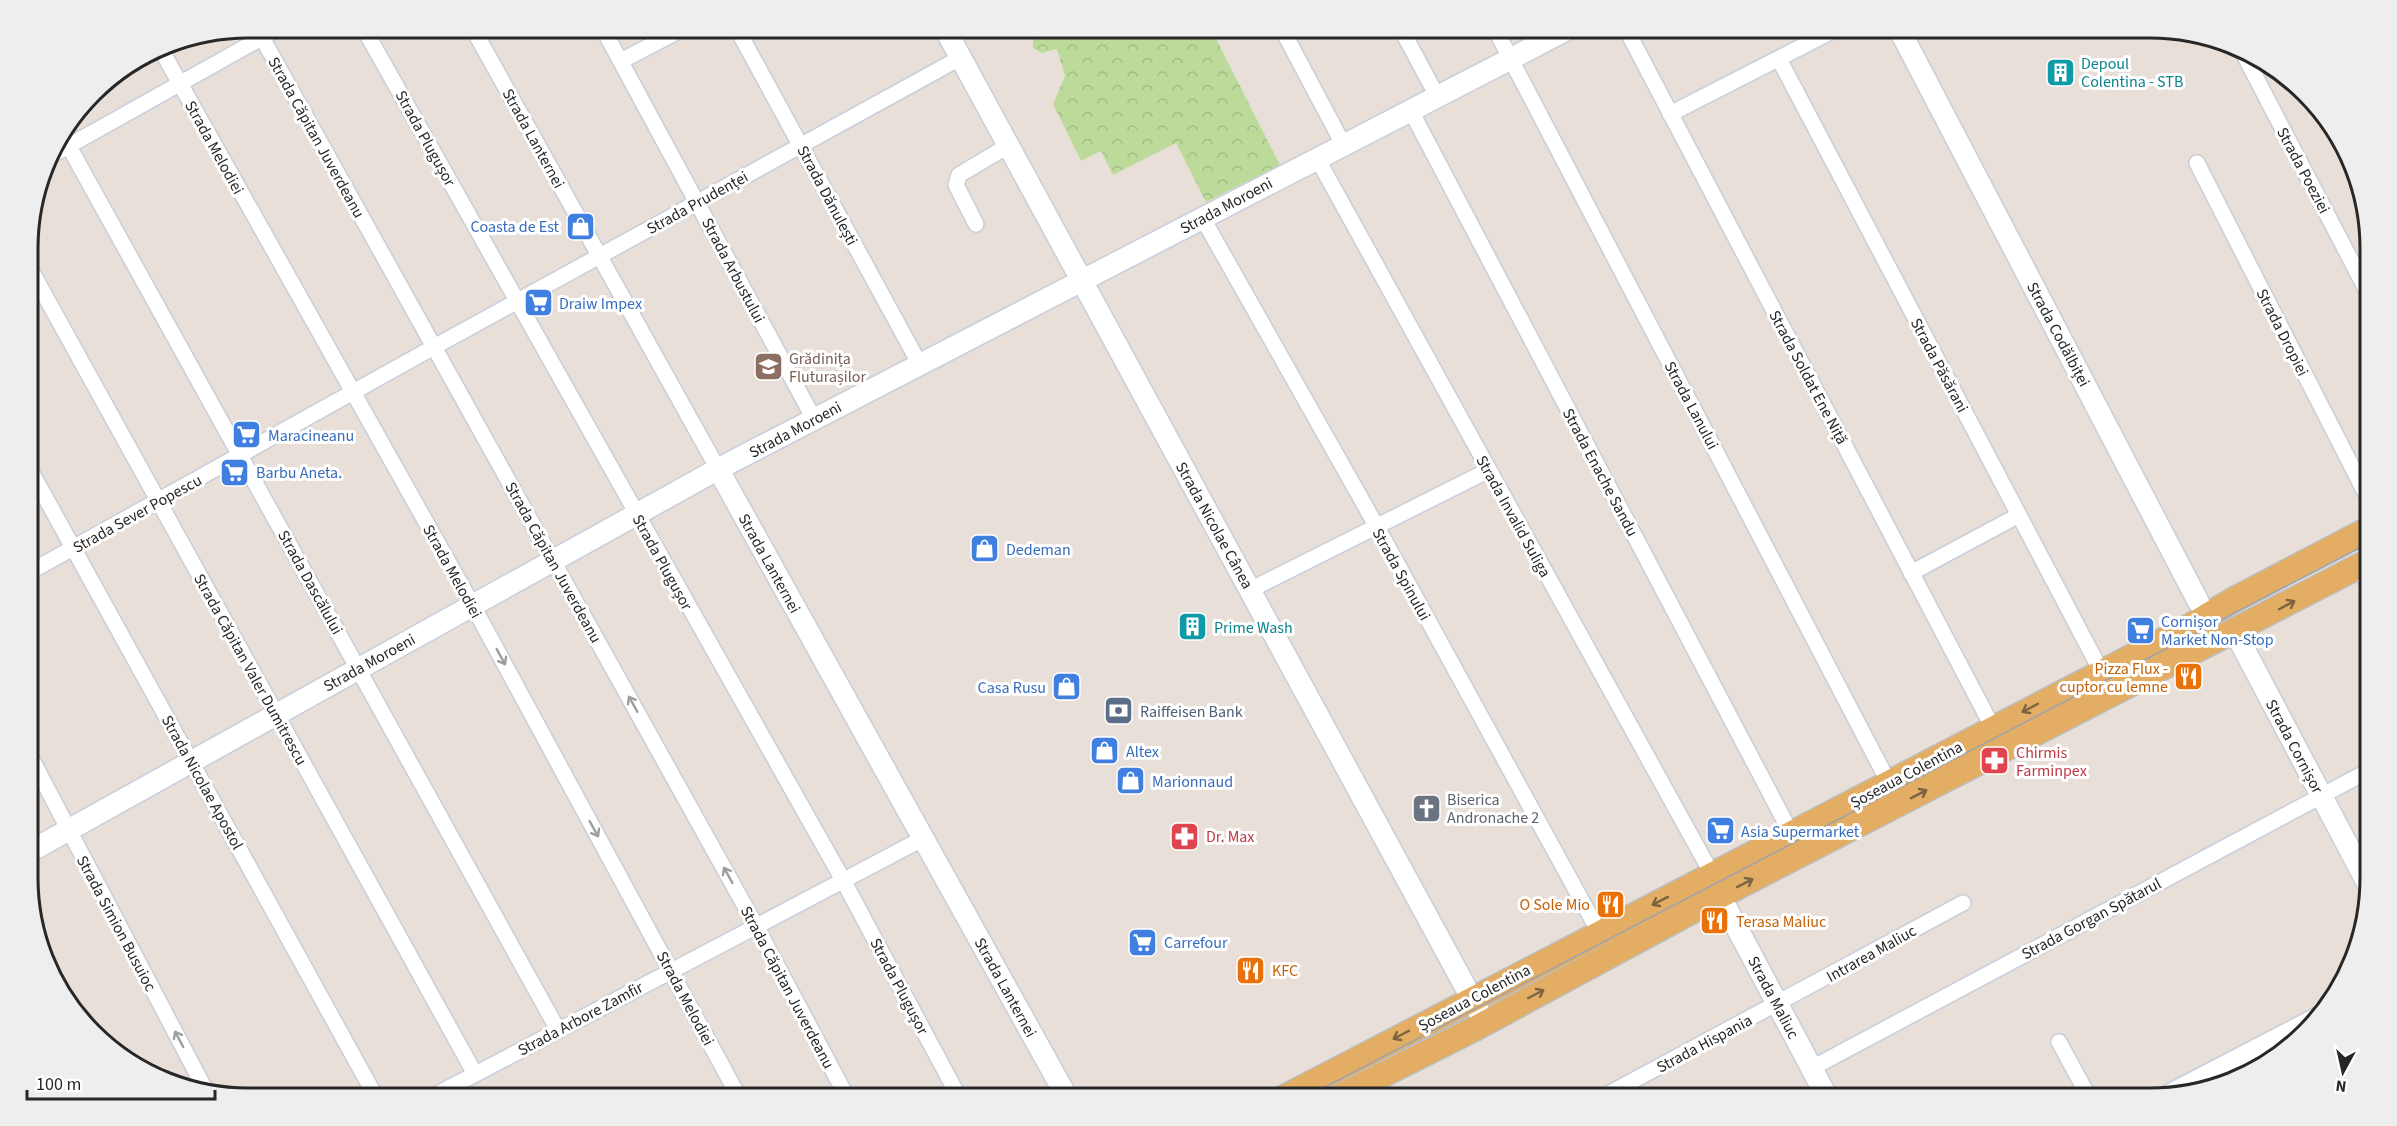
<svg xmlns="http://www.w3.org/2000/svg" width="2397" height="1126" viewBox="0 0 2397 1126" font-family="'Source Sans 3',sans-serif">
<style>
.forest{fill:url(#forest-crowns)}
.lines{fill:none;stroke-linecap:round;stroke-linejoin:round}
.street-casing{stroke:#c8ced8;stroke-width:18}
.secondary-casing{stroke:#c8ced8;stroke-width:24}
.primary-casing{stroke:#bebebe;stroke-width:27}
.street{stroke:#fff;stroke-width:15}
.secondary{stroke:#fff;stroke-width:21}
.primary{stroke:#e3ae63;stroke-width:24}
.tram{stroke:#9da3b0;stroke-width:1.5}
.oneway{stroke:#7c6442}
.oneway2{stroke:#9e9e9e}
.labels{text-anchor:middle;stroke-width:6;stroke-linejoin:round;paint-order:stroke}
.culture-label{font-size:16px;fill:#0d838f;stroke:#fff;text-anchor:start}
.street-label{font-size:16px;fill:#272727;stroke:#fff}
.shop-label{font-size:16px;fill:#366cbe;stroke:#fff;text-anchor:start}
.education-label{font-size:16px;fill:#785e54;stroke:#fff;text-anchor:start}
.food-label{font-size:16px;fill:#c56008;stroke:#fff;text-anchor:end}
.service-label{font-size:16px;fill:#4e5e75;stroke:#fff;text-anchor:start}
.health-label{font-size:16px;fill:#be3a42;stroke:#fff;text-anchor:start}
.worship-label{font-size:16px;fill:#5b616d;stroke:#fff;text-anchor:start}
.rim{fill:none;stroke:#272727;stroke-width:3}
</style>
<defs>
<pattern id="forest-crowns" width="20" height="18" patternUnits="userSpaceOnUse" patternTransform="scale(1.5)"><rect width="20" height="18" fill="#bcdb9a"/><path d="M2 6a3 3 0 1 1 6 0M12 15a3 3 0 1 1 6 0" fill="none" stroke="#a2bc85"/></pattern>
</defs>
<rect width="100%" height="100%" fill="#e8dfd9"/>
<!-- forest -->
<path class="forest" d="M1044,27H1210L1280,165L1206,202L1176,143L1113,175L1101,151L1081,161L1053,104L1065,76L1057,49L1041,53L1033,48V33Z"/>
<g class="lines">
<defs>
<g id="street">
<path d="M256,27L756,926L848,1099"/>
<path d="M363,27L843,880L960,1099"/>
<path d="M472,27L718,469"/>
<path d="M602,27L814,419"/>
<path d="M736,27L919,363"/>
<path d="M1281,27L1343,144"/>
<path d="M1400,27L1437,96"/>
<path d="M1494,27L1889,783"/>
<path d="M1625,27L1993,728"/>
<path d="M159,46L473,606L740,1099"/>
<path d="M2240,47L2368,293"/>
<path d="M1779,59L2101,671"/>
<path d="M621,61L686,27"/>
<path d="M1411,111L1791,833"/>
<path d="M1670,114L1840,27"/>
<path d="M62,134L558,1030"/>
<path d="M47,158L281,27"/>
<path d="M1317,158L1712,874"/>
<path d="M2197,163L2369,500"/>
<path d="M1202,217L1377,527L1599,932"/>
<path d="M976,224L956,185L959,175L1006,147"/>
<path d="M28,265L475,1074"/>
<path d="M28,466L377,1099"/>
<path d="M2359,567L2369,586"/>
<path d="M28,573L434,347L960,58"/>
<path d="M1911,573L2019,515"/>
<path d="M1250,590L1489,470"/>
<path d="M29,754L206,1091"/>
<path d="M2059,1042L2090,1099"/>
<path d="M1812,1068L2370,770"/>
<path d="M428,1099L924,838"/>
<path d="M1599,1099L1963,903"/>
</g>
<g id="secondary">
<path d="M944,27L1485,1023"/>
<path d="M1898,27L2199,603"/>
<path d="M718,469L1068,1099"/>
<path d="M2235,632L2369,886"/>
<path d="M29,852L718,469L1572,27"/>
<path d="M1720,896L1828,1099"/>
<path d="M2164,1098L2318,1018"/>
</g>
<g id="primary">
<path d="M1281,1099L2185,629L2233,600L2369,529"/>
<path d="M1335,1099L1474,1029L1720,896L2369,561"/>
</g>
</defs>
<!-- street casing -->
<use href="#street" class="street-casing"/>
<!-- secondary casing -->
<use href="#secondary" class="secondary-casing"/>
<!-- primary casing -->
<use href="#primary" class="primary-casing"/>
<!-- street -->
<use href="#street" class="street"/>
<!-- secondary -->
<use href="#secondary" class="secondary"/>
<!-- primary -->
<use href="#primary" class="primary"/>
<!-- tram -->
<path class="tram" d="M1302,1099L2369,543"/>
</g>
<!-- one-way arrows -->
<defs><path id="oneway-shaft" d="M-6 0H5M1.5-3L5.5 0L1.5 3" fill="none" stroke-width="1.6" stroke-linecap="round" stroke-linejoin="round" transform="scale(1.5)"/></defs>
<g class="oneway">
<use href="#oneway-shaft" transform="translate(2287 605) rotate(-28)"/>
<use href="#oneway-shaft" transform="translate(2030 708) rotate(152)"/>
<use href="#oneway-shaft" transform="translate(1919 794) rotate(-27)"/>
<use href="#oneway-shaft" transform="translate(1745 883) rotate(-27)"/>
<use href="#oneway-shaft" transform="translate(1660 901) rotate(153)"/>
<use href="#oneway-shaft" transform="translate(1536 994) rotate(-28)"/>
<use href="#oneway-shaft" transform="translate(1401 1035) rotate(152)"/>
</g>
<g class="oneway2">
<use href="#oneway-shaft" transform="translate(501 657) rotate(61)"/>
<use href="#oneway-shaft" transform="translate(633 704) rotate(-119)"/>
<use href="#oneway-shaft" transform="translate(594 829) rotate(61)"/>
<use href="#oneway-shaft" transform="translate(728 875) rotate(-119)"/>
<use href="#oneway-shaft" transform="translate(179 1039) rotate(-118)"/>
</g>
<!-- icons -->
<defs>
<symbol id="building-square" viewBox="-11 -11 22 22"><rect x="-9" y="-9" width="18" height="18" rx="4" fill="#0f9aa8" stroke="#fff"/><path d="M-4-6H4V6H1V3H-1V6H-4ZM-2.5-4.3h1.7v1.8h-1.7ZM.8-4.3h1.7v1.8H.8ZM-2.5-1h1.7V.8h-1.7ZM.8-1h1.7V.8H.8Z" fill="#fff"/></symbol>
<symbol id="shop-square" viewBox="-11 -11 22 22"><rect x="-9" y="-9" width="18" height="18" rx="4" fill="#3f7fe0" stroke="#fff"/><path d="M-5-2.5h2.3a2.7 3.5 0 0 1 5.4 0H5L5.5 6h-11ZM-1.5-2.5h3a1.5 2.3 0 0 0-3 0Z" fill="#fff"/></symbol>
<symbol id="supermarket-square" viewBox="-11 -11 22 22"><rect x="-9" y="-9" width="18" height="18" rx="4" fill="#3f7fe0" stroke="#fff"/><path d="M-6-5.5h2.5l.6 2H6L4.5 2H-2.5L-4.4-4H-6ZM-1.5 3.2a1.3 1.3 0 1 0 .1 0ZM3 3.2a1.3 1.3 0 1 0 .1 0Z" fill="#fff"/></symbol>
<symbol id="school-square" viewBox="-11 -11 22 22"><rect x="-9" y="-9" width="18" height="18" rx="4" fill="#8d6e63" stroke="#fff"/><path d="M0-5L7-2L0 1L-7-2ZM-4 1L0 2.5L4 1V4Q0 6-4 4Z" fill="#fff"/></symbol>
<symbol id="restaurant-square" viewBox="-11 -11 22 22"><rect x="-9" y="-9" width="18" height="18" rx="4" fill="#e8710a" stroke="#fff"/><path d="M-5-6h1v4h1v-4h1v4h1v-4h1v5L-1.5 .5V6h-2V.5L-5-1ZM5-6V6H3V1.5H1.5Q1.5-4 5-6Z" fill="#fff"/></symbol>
<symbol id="bank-square" viewBox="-11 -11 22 22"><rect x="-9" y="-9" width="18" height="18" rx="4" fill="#5c6f8a" stroke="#fff"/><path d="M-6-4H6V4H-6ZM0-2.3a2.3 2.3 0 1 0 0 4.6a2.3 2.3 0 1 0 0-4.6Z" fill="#fff"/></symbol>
<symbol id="pharmacy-square" viewBox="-11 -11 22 22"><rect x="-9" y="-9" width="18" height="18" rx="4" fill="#e0444e" stroke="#fff"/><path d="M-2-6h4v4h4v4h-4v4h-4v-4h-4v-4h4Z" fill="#fff"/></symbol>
<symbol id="church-square" viewBox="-11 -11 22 22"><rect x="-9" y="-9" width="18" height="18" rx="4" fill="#6b7280" stroke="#fff"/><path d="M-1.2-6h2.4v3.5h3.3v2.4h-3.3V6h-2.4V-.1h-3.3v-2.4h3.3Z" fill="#fff"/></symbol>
</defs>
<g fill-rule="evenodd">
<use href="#building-square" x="2044" y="56" width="33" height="33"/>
<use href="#shop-square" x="564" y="210" width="33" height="33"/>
<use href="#supermarket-square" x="522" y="286" width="33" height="33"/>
<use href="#school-square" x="752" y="350" width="33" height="33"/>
<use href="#supermarket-square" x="230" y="418" width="33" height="33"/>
<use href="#supermarket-square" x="218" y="456" width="33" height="33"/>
<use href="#shop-square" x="968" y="532" width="33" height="33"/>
<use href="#building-square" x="1176" y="610" width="33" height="33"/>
<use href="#supermarket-square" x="2124" y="614" width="33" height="33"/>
<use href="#restaurant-square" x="2172" y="660" width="33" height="33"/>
<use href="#shop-square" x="1050" y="670" width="33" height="33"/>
<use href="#bank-square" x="1102" y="694" width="33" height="33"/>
<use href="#shop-square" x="1088" y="734" width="33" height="33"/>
<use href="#pharmacy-square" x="1978" y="744" width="33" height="33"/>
<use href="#shop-square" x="1114" y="764" width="33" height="33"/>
<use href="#church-square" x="1410" y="792" width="33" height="33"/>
<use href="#supermarket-square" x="1704" y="814" width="33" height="33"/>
<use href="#pharmacy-square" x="1168" y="820" width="33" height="33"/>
<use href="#restaurant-square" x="1594" y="888" width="33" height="33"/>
<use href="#restaurant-square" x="1698" y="904" width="33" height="33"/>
<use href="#supermarket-square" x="1126" y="926" width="33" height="33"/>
<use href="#restaurant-square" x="1234" y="954" width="33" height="33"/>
</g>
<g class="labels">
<!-- culture labels -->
<g class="culture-label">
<text x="2081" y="69">Depoul<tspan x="2081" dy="18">Colentina - STB</tspan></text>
<text x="1214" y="633">Prime Wash</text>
</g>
<!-- street labels -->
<g class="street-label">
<text transform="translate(317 137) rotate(61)" y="6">Strada Căpitan Juverdeanu</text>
<text transform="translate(426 138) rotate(61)" y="6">Strada Plugușor</text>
<text transform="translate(534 138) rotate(61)" y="6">Strada Lanternei</text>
<text transform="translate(215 147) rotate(61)" y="6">Strada Melodiei</text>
<text transform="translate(2304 170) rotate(62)" y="6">Strada Poeziei</text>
<text transform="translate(828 195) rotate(62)" y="6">Strada Dănulești</text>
<text transform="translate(697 202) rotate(-29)" y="6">Strada Prudenței</text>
<text transform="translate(1226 205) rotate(-28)" y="6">Strada Moroeni</text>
<text transform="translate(734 270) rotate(62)" y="6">Strada Arbustului</text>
<text transform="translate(2283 332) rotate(63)" y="6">Strada Dropiei</text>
<text transform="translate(2059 334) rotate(62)" y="6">Strada Codălbiței</text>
<text transform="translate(1940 365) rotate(62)" y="6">Strada Păsărani</text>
<text transform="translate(1809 377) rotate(62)" y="6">Strada Soldat Ene Niță</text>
<text transform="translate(1692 405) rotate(62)" y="6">Strada Lanului</text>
<text transform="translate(795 429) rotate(-28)" y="6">Strada Moroeni</text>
<text transform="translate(1601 472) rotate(62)" y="6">Strada Enache Sandu</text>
<text transform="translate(137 513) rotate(-29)" y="6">Strada Sever Popescu</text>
<text transform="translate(1514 516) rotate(61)" y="6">Strada Invalid Suliga</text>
<text transform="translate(1215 525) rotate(61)" y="6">Strada Nicolae Cânea</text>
<text transform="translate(554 562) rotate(61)" y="6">Strada Căpitan Juverdeanu</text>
<text transform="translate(663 562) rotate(61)" y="6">Strada Plugușor</text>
<text transform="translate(770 563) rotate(61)" y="6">Strada Lanternei</text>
<text transform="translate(453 571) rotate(61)" y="6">Strada Melodiei</text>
<text transform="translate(1402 574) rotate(61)" y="6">Strada Spinului</text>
<text transform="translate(311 582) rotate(61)" y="6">Strada Dascălului</text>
<text transform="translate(369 662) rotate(-29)" y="6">Strada Moroeni</text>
<text transform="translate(251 669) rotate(61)" y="6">Strada Căpitan Valer Dumitrescu</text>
<text transform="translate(2295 746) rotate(62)" y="6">Strada Cornișor</text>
<text transform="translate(1906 774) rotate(-28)" y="6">Șoseaua Colentina</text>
<text transform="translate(203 782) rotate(61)" y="6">Strada Nicolae Apostol</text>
<text transform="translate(2091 918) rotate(-28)" y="6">Strada Gorgan Spătarul</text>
<text transform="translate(117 923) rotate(62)" y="6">Strada Simion Busuioc</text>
<text transform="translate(1871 953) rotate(-29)" y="6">Intrarea Maliuc</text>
<text transform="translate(900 986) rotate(62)" y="6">Strada Plugușor</text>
<text transform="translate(788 987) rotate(62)" y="6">Strada Căpitan Juverdeanu</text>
<text transform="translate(1006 987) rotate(61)" y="6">Strada Lanternei</text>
<text transform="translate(1474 997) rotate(-28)" y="6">Șoseaua Colentina</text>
<text transform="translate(1774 997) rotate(62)" y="6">Strada Maliuc</text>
<text transform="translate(686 998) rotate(62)" y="6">Strada Melodiei</text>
<text transform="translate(580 1018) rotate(-28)" y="6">Strada Arbore Zamfir</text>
<text transform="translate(1704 1043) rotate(-28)" y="6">Strada Hispania</text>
</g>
<!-- shop labels -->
<g class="shop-label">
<text x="559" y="232" text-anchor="end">Coasta de Est</text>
<text x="559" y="309">Draiw Impex</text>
<text x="268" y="441">Maracineanu</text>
<text x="256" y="478">Barbu Aneta.</text>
<text x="1006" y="555">Dedeman</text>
<text x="2161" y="627">Cornișor<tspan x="2161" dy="18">Market Non-Stop</tspan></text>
<text x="1046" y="693" text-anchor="end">Casa Rusu</text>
<text x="1126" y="757">Altex</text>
<text x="1152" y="787">Marionnaud</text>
<text x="1741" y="837">Asia Supermarket</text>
<text x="1164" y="948">Carrefour</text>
</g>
<!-- education labels -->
<g class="education-label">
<text x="789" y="364">Grădinița<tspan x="789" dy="18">Fluturașilor</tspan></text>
</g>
<!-- food labels -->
<g class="food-label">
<text x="2168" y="674">Pizza Flux -<tspan x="2168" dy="18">cuptor cu lemne</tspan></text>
<text x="1590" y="910">O Sole Mio</text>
<text x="1736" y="927" text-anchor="start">Terasa Maliuc</text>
<text x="1272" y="976" text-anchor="start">KFC</text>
</g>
<!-- service labels -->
<g class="service-label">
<text x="1140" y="717">Raiffeisen Bank</text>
</g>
<!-- health labels -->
<g class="health-label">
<text x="2016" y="758">Chirmis<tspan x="2016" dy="18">Farminpex</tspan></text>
<text x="1206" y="842">Dr. Max</text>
</g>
<!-- worship labels -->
<g class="worship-label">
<text x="1447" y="805">Biserica<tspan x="1447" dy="18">Andronache 2</tspan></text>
</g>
</g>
<!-- crop -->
<path d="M0 0H2397V1126H0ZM248 38H2150A210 210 0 0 1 2360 248V878A210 210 0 0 1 2150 1088H248A210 210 0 0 1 38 878V248A210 210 0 0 1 248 38Z" fill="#eee" fill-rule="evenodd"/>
<path class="rim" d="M248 38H2150A210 210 0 0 1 2360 248V878A210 210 0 0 1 2150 1088H248A210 210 0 0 1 38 878V248A210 210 0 0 1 248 38Z"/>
<!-- north arrow -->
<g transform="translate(2343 1072) rotate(188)" stroke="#ffffff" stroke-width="4.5" paint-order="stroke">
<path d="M0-4.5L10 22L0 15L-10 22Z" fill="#272727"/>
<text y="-9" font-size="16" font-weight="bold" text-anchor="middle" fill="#272727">N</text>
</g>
<!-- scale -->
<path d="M27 1090v9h188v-9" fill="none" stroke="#272727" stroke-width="3"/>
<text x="36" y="1090" font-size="18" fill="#272727" stroke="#ffffff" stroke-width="4.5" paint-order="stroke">100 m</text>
</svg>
